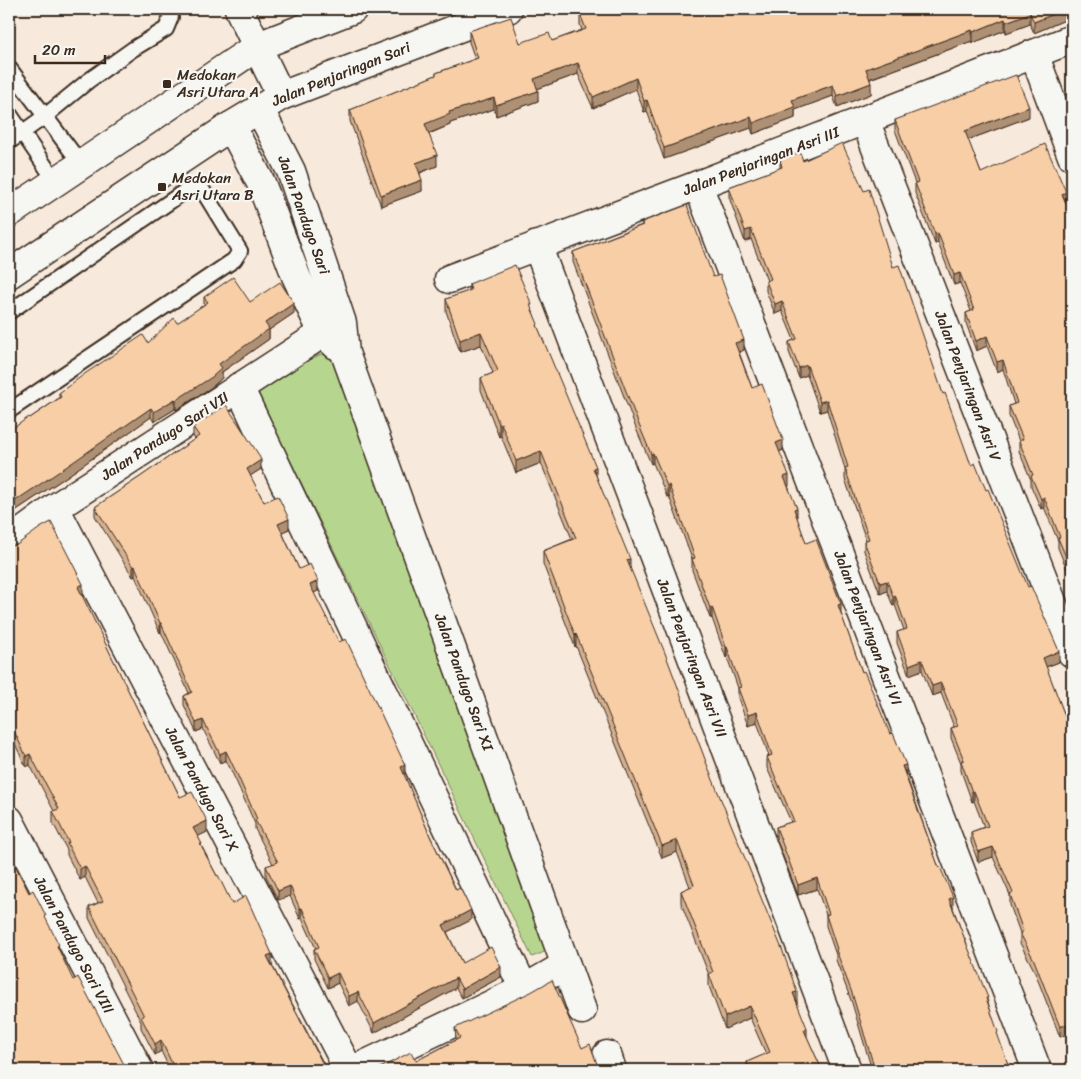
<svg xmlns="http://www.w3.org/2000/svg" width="1081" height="1079" viewBox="0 0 1081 1079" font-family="Sriracha,sans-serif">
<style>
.green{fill:#b6d68f;stroke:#788056}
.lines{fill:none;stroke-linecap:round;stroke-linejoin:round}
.service-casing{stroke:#3b2a1e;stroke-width:18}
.minor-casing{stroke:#3b2a1e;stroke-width:31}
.tertiary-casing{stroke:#3b2a1e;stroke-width:31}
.service{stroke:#f6f6f2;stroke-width:14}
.minor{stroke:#f6f6f2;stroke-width:28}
.tertiary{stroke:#f6f6f2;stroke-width:28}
.wall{fill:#d5b190;stroke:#3b2a1e}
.shaded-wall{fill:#ae9075;stroke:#3b2a1e}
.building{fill:#f8cea7;stroke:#3b2a1e}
.poi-dot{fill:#3b2a1e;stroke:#f6f6f2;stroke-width:2}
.labels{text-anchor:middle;stroke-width:4.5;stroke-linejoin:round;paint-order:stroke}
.street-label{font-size:15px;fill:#3b2a1e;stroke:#f6f6f2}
.poi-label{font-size:15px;fill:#3b2a1e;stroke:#f6f6f2;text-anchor:start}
</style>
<rect width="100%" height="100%" fill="#f7eadc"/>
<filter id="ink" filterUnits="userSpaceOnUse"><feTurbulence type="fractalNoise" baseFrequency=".02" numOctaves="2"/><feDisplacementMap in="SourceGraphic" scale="10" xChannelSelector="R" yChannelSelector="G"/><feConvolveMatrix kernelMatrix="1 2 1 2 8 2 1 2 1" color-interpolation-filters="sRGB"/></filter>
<g filter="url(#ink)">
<!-- green -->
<path class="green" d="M332,349L557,947L532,957L254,386Z"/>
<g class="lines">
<defs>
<g id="service">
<path d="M9,68L81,164"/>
<path d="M9,113L56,182"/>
<path d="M9,142L44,117L88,81L133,49L166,29L171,17L169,9"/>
<path d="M9,312L191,187L200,186L240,251L234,260L9,411"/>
</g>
<g id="minor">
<path d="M239,9L281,96"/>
<path d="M1034,54L1072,156"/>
<path d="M259,108L291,171L342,323L345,353L582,1010"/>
<path d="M865,120L1072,653"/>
<path d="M231,126L261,183L296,276L323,333L336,345"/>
<path d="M698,185L1037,1070"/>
<path d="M537,245L847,1070"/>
<path d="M449,279L698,185L1072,39"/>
<path d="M239,387L524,989"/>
<path d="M55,508L349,1070"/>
<path d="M9,542L55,508L323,333"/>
<path d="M9,820L139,1070"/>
<path d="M607,1055L612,1070"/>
<path d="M354,1070L524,989L566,965"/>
</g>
<g id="tertiary">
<path d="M9,213L258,46L353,9"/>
<path d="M9,274L231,126L281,96L508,9"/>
</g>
</defs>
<!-- service casing -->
<use href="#service" class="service-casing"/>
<!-- minor casing -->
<use href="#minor" class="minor-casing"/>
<!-- tertiary casing -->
<use href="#tertiary" class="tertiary-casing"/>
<!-- service -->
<use href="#service" class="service"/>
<!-- minor -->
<use href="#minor" class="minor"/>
<!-- tertiary -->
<use href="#tertiary" class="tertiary"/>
</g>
<!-- wall -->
<g class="wall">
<path d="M1072,9V17L1034,33L1030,24L1006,33L1005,30L973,43L972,41L870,79L871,94L837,107L833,96L795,110V118L753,134L751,128L664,159L647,111L644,112L636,89L593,108L578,74L537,89L538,101L496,116L494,109L450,123V125L429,134L437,166L420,173L422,191L381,206L350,121V110L436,75V73L475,59L469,42V31L520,43L552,41L582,30L580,25V14Z"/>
<path d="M1029,117L968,140L981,173L1066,201L1072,217V586L1071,579L1058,548V541L1044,507L1041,509L1031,486V480L1019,451V441L1009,416V406L1014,404L1003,369L997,372L987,346L976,351L966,323V313L971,311L960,283L954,285L938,243L935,244L915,193V183L895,130V120Z"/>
<path d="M780,160L803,161L893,267L971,465L1059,662L1046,667L1068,724L1072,731V1032L1060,1037L1034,970L1020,943V933L1010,905V895L993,857L978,862L971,842V832L984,827L974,801L972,802L961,771V763L951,738V728L954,727L941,693L932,696L922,670L909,675L897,643V632L904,630L895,605L893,606L887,591L880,594L864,551V541L866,540L845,479V469L827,410L820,412L807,375L799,378L789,352V342L794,340L782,311L775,314L766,291V281H767L751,239L745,242L729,197V187L780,168Z"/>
<path d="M642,222L713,277L744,350L739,352L752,388L783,450L779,452L797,518L806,543L841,614L862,672L906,775L953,908L988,1002L998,1038L1010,1070H872L852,1003L836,960V955L826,926V915L817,889L798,895L776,838V827L791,822L767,768V757L769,756L757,722L748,726L738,698V688L727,657L726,658L712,618H710L692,570V559L669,496L667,497L653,463L651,464L637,431L573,262V252L642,225Z"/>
<path d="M469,284L532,309L538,328L596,475L630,570L797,1003L807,1037L822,1070H747V1062L766,1054L750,1018L725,1029L709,986V975L681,903V891L690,887L677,852L662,858L576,646L575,647L543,564V551L572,539L541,463L516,473L501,436L499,437L481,390V378L493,373L481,345L460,352L446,311V299L469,291Z"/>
<path d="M204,297L250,302L294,313L269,330V339L222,372V378L212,387L176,410L175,409L154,422L151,417L66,477L9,515V431L30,418L59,398V393L148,343L204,305Z"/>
<path d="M193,427L261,469L250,476L264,502L289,529L282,532L299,569L318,591L313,593L405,774L404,775L430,836L471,920L447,932L462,963L501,977L462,998L456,988L374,1033L358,1001L349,1006L338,983L328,988L314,959V949H316L302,918L300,919L290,896L278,900L266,876V866L273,864L255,829V824L237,783L226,760L220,763L203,729L196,732L184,705V696L189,693L161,632L160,633L135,576L133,577L95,516V507L140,477L195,439L193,436Z"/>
<path d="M9,546L83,595L82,596L180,797L207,832L198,836L202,847L217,876L232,904L272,965L327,1070H170L161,1051L155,1055L141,1028V1022L89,918V907L98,903L85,877L80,880L67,855V850L53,823V811H54L30,765L26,767L14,742L12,743L9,735Z"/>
<path d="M455,1028L582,1048L597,1064L416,1061L456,1040Z"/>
</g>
<!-- shaded-wall -->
<g class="shaded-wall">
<path d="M1066,9H1072V17L1034,33V22Z"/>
<path d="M1030,13V24L1006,33V22Z"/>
<path d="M1005,19V30L973,43V32Z"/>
<path d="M972,30V41L866,80V69Z"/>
<path d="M578,63V74L534,90V79Z"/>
<path d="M636,78V89L593,108V97Z"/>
<path d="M871,83V94L837,107V96Z"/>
<path d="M833,85V96L795,110V118L753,134V123L792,100Z"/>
<path d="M538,91V101L496,116V105Z"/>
<path d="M494,98V109L450,123V125L425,135V124L449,112Z"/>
<path d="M647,100V111L644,112V101Z"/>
<path d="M1029,107V117L965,141V131Z"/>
<path d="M751,117V128L664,159V148Z"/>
<path d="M437,155V166L416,174V163Z"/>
<path d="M422,180V191L381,206V195Z"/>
<path d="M1066,192V202L1062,194Z"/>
<path d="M751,229V239L745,242V231Z"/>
<path d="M938,233V243L935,244V234Z"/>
<path d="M960,273V283L954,285V275Z"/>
<path d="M782,301V311L775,314V304Z"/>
<path d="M294,303V313L269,330V339L222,372V378L212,387L176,410V400L219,364L265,323Z"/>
<path d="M481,332V345L460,352V340Z"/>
<path d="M987,336V346L976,351V341Z"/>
<path d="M744,340V350L735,354V343Z"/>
<path d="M1003,360V369L997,372V362Z"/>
<path d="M807,365V375L799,378V368Z"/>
<path d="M175,399V409L154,422V412Z"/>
<path d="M827,400V410L820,412V402Z"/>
<path d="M151,408V417L66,477L9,515V505Z"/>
<path d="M501,423V436L499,437V424Z"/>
<path d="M783,440V450L776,453V443Z"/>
<path d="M541,451V463L516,473V461Z"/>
<path d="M653,453V463L651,464V454Z"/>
<path d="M261,460V469L247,478V469Z"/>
<path d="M596,467V479L593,468Z"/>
<path d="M789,475V486L784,487V477Z"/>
<path d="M669,485V496L667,497V486Z"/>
<path d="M1044,497V507L1041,509V499Z"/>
<path d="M797,508V519L794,509Z"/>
<path d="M289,519V529L278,534V524Z"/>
<path d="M630,559V571L627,560Z"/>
<path d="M135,566V576L133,577V567Z"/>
<path d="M318,581V591L310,595V585Z"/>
<path d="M887,581V591L880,594V583Z"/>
<path d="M83,584V595L78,598V587Z"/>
<path d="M895,595V605L893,606V596Z"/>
<path d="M841,604V615L838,605Z"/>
<path d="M712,607V618H710V608Z"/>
<path d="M160,623H161V632L160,633Z"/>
<path d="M576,634V646L575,647V635Z"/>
<path d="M726,647H727V657L726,658Z"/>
<path d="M1059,651V662L1043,668V658Z"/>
<path d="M922,660V670L909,675V665Z"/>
<path d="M941,683V693L932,696V686Z"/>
<path d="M757,712V722L748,726V715Z"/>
<path d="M203,720V729L196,732V723Z"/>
<path d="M14,731V742L12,743V732Z"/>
<path d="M226,751V760L220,763V754Z"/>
<path d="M30,754V765L26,767V756Z"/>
<path d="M405,765V774L401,776V767Z"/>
<path d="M906,765V775L902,766Z"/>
<path d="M974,791V801L972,802V792Z"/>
<path d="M207,821V832L193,839V828Z"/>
<path d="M677,840V852L662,858V846Z"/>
<path d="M993,847V857L978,862V852Z"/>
<path d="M85,866V877L80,880V869Z"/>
<path d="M817,878V889L798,895V885Z"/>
<path d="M290,886V896L278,900V891Z"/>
<path d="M953,897V908L949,899Z"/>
<path d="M302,908V918L300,919V909Z"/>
<path d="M471,910V920L443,934V925Z"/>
<path d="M272,954V965L267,956Z"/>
<path d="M501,967V977L462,998V989Z"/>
<path d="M338,973V983L328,988V978Z"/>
<path d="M456,978V988L374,1033V1023Z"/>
<path d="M358,992V1001L349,1006V996Z"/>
<path d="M797,992V1004L793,993Z"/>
<path d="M750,1006V1018L725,1029V1017Z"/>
<path d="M1072,1022V1032L1060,1037V1027Z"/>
<path d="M807,1028V1040L804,1030Z"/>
<path d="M161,1040V1051L155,1055V1044Z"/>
</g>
<!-- building -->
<g class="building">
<path d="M594,9H1066L1034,22L1030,13L1006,22L1005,19L973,32L972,30L866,69L871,83L837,96L833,85L792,100L795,107L753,123L751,117L664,148L647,100L644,101L636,78L593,97L578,63L534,79L538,91L496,105L494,98L449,112L450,114L425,124L437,155L416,163L422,180L381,195L350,110L436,75V73L478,58L469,31L511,17L520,43L549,33L552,41L586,29L580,14Z"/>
<path d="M1016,75L1029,107L965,131L981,173L1045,144L1066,192L1062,194L1072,217V231L1071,232L1072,235V571L1058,538L1060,537L1044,497L1041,499L1031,476L1033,475L1019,441L1023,439L1009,406L1017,403L1003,360L997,362L987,336L976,341L966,313L974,310L960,273L954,275L938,233L935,234L915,183L918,182L895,120Z"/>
<path d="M842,143L864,191L869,189L893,267L899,265L943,394L945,393L971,465L975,463L986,490L988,489L1028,587L1031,586L1059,651L1043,658L1068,724L1069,723L1072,731V1022L1060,1027L1034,960L1020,933L1023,931L1010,894L1013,893L993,847L978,852L971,832L988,826L974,791L972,792L961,761L964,760L951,728L958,726L941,683L932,686L922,660L909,665L897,632L907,629L895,595L893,596L887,581L880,583L864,541L869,539L845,468L848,467L827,400L820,402L807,365L799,368L789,342L797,339L782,301L775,304L766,281L771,279L751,229L745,231L729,187L782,167L780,160L800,152L803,161Z"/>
<path d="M687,205L713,277L720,275L744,340L735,343L752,388L762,384L783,440L776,443L789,475L784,477L797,508L794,509L806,543L816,539L841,604L838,605L862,672L864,671L890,734L893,733L906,765L902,766L939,868L940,867L953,897L949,899L988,998H986L998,1032L997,1033L1010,1070H895L894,1068L888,1070H875L852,993L836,950L837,949L826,915L829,914L817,878L798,885L776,827L794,821L767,757L772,755L757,712L748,715L738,688L741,687L727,647H726L712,607L710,608L692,559L695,558L669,485L667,486L653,453L651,454L637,420L573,252L643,225L642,222Z"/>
<path d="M515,265L532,305H530L538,324L537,325L596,467L593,468L630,559L627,560L665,653L711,775L782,949L797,992L793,993L807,1028L804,1030L822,1070H750L747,1062L770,1052L750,1006L725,1017L709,974L713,972L681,891L694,885L677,840L662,846L576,634L575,635L543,551L576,538L541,451L516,461L501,423L499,424L481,378L498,371L481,332L460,340L446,299L471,290L469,284Z"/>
<path d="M233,277L250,302L280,282L294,303L265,323L269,329L219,364L222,368L212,377L176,400L175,399L154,412L151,408L66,467L9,505V431L29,417L30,418L61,397L59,393L86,373L143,335L148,343L174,318L177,323L208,302L204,297Z"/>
<path d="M226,405L257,452L261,460L247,469L264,502L278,496L289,519L278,524L299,569L310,564L318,581L310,585L339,642L346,639L405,765L401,767L430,836L456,890L460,888L471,910L443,925L462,963L491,947L501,967L462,989L456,978L374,1023L358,992L349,996L338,973L328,978L314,949L319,947L302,908L300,909L290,886L278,891L266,866L278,862L255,820L257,819L237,774L226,751L220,754L203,720L196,723L184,696L192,692L161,623H160L135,566L133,567L95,507L140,477L199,436L193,427Z"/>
<path d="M51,522L83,584L78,587L180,797L192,792L207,821L193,828L202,844H200L217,876L218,875L232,904L246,896L272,954L267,956L326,1070H175L161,1040L155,1044L141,1017L144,1016L89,907L103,901L85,866L80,869L67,843H69L53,811L59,809L30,754L26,756L14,731L12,732L9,724V546H11L18,544L40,528Z"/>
<path d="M9,853L29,893L33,890L46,916L45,917L59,945L57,946L73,980L78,977L127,1070H9Z"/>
<path d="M552,980L582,1048L590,1044L597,1064L602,1070H376L411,1052L416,1061L460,1038L455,1028L531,992Z"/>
</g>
</g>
<!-- markers -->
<g class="poi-dot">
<rect x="162" y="79" width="10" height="10" rx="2.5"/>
<rect x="157" y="182" width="10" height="10" rx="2.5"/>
</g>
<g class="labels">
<!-- street labels -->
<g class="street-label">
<text transform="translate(341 74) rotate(-22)" y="5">Jalan Penjaringan Sari</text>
<text transform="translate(761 161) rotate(-21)" y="5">Jalan Penjaringan Asri III</text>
<text transform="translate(304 215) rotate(70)" y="5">Jalan Pandugo Sari</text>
<text transform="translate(968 386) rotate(69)" y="5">Jalan Penjaringan Asri V</text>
<text transform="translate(165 436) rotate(-33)" y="5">Jalan Pandugo Sari VII</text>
<text transform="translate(868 628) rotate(69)" y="5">Jalan Penjaringan Asri VI</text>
<text transform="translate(692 658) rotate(69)" y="5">Jalan Penjaringan Asri VII</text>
<text transform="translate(464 682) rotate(70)" y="5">Jalan Pandugo Sari XI</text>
<text transform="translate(202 789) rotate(62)" y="5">Jalan Pandugo Sari X</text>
<text transform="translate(74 945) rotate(62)" y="5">Jalan Pandugo Sari VIII</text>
</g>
<!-- poi labels -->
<g class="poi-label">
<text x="177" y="80">Medokan<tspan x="177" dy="17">Asri Utara A</tspan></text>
<text x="172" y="183">Medokan<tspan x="172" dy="17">Asri Utara B</tspan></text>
</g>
</g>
<!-- margin -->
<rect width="1081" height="1079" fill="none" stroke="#f6f6f2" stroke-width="30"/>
<rect x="15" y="15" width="1051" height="1049" fill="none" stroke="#3b2a1e" stroke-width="2" filter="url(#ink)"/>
<!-- scale -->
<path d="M35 55v8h70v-8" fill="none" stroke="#3b2a1e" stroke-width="2.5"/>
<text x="42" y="55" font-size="15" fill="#3b2a1e" stroke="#f6f6f2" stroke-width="4" paint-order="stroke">20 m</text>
</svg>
